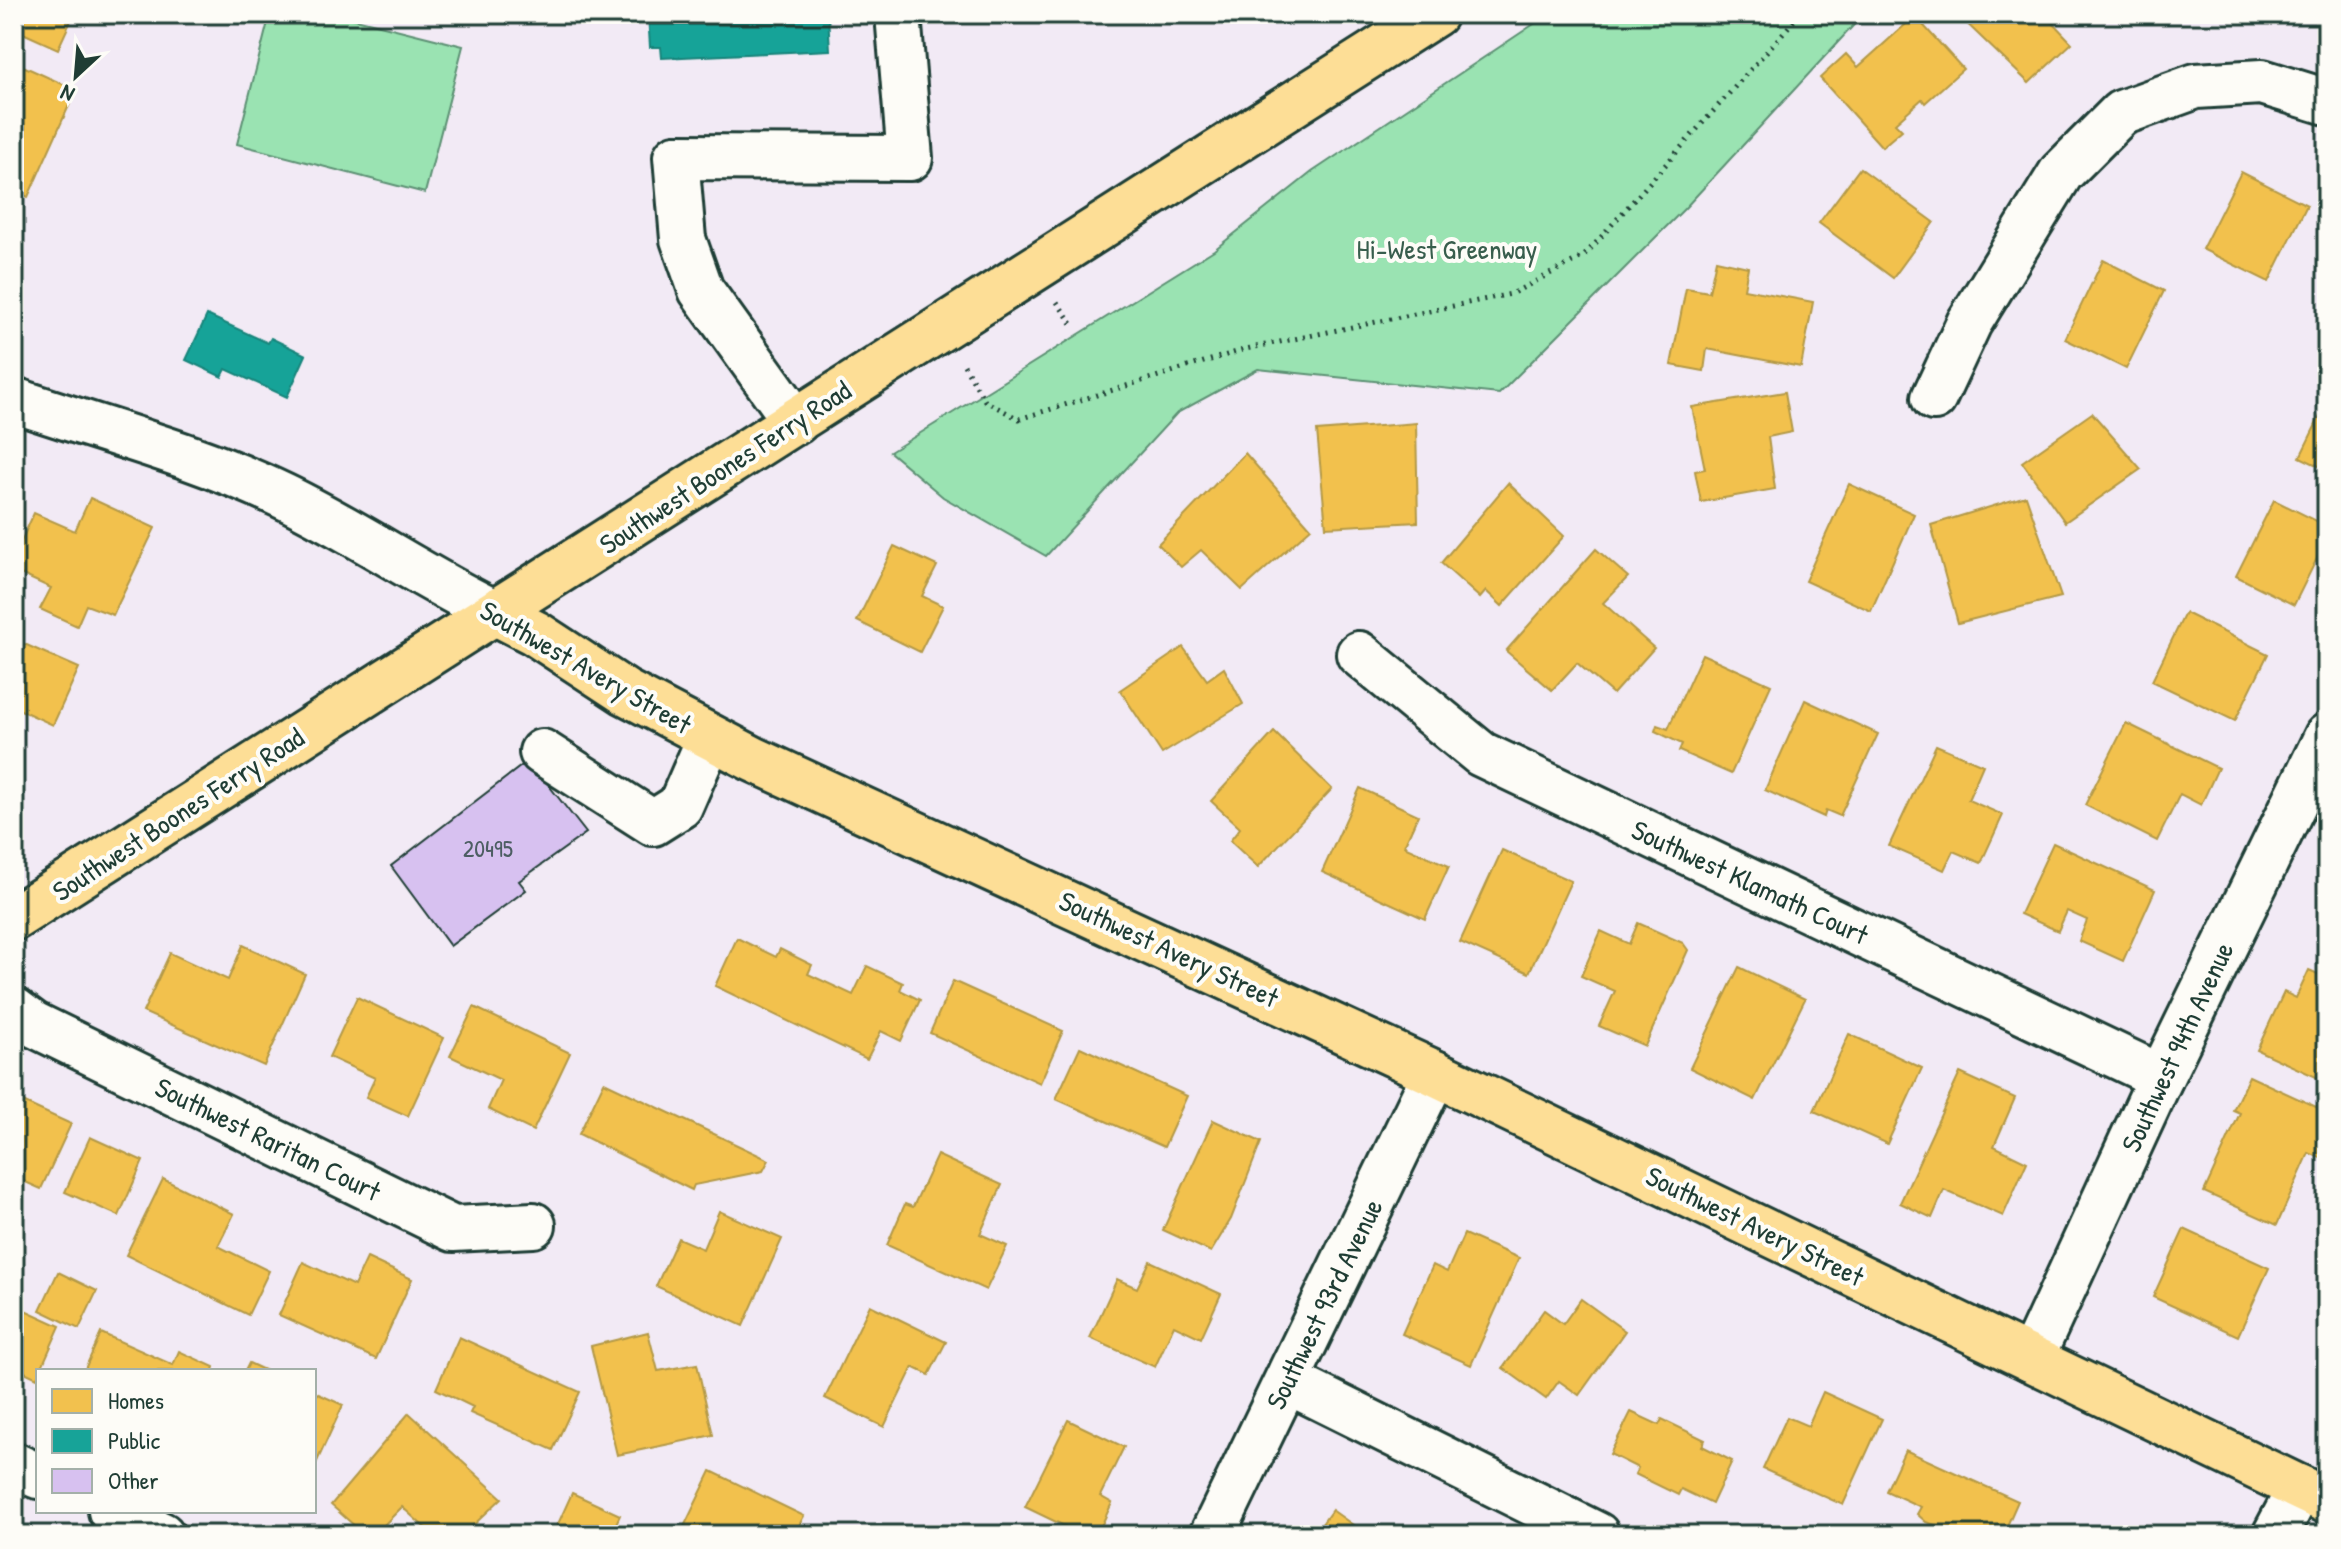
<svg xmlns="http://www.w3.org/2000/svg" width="2341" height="1549" viewBox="0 0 2341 1549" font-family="'Patrick Hand',sans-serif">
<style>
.green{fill:#9ae3b2;stroke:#5c9073;stroke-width:2}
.homes{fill:#f2c14e;stroke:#b39946;stroke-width:2}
.public{fill:#17a398;stroke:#19847a;stroke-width:2}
.building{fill:#d7c1f0;stroke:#1f3d34;stroke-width:2}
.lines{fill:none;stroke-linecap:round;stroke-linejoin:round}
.minor-casing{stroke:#1f3d34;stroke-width:50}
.major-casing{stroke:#1f3d34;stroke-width:50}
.path{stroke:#1f3d34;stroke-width:5;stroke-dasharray:2 6;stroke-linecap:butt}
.minor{stroke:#fdfcf7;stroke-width:44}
.major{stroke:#fdde96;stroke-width:44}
.labels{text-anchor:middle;stroke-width:8;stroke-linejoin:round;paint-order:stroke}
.number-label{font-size:24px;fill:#4d5e63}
.park-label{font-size:28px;fill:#385e4d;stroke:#fdfcf7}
.street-label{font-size:28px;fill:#1f3d34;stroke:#fdfcf7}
</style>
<rect width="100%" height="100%" fill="#f2eaf5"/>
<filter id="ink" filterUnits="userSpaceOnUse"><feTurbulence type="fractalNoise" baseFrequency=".0125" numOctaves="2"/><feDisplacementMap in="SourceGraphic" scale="16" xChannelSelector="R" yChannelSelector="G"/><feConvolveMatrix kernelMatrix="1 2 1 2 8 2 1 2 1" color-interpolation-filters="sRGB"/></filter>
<g filter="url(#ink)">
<!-- green -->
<g class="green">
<path d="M270,14H336L463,46L425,193L237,144Z"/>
<path d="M1549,14H1864L1685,208L1499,394L1258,369L1177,413L1046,556L943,497L890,452L1214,250L1312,172Z"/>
</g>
<!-- homes -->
<g class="homes">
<path d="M14,14H74L58,49L14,29Z"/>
<path d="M1957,14H2061L2052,22L2072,43L2029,83Z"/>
<path d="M1915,16L1963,69L1925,103L1922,99L1895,123L1902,130L1882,147L1820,78L1846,54L1858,67Z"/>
<path d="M14,62L76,90L28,197L14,191Z"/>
<path d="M1860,168L1934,222L1893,278L1819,223Z"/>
<path d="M2241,172L2307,205L2269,282L2202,249Z"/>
<path d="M1716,260L1748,267L1744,289L1813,302L1801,367L1707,349L1704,371L1671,365L1686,288L1709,292Z"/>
<path d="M2103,260L2164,291L2126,369L2065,339Z"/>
<path d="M1785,392L1792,432L1768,437L1775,489L1701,502L1695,471L1705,469L1692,407Z"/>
<path d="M2327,402V470L2300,457Z"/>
<path d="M2092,413L2141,469L2065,522L2022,462Z"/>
<path d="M1416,423L1418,522L1326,527L1317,431Z"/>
<path d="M1245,453L1311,528L1242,590L1201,550L1181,567L1158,544Z"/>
<path d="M1508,483L1564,536L1502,606L1486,591L1480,598L1441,563Z"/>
<path d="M1849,484L1914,514L1871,611L1805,581Z"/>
<path d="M2026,496L2061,597L1958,623L1931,525Z"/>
<path d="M90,498L155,528L113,615L86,605L77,626L40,609L51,588L14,571V557L34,513L75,531Z"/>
<path d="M2274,500L2327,526V538L2294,605L2236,576Z"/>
<path d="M894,546L937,566L922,596L943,606L920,652L857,621Z"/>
<path d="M1596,549L1628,577L1603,603L1654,648L1613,694L1577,663L1552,690L1506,651Z"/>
<path d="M2185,613L2268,654L2235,721L2152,681Z"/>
<path d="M22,643L79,668L53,725L14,707V661Z"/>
<path d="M1183,647L1207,680L1224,668L1243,704L1162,754L1120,690Z"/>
<path d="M1702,654L1771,685L1731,774L1679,751L1682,744L1655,731L1657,725L1668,729Z"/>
<path d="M1805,700L1878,734L1840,816L1826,810L1824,817L1765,790Z"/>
<path d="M2126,723L2218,768L2201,805L2180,794L2157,841L2085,805Z"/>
<path d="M1274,732L1332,789L1258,867L1230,841L1240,828L1211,801Z"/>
<path d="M1936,745L1983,765L1968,800L2003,815L1981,863L1953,851L1944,870L1889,846Z"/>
<path d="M1360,788L1418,815L1404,846L1449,866L1425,919L1322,872Z"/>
<path d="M2053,843L2155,890L2123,961L2079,941L2087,920L2067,911L2058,931L2020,914Z"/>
<path d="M1502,850L1571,881L1529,973L1460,942Z"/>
<path d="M1638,923L1683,943L1688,950L1645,1046L1599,1026L1615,991L1581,976L1601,931L1629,944Z"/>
<path d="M737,938L776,957L780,949L812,965L808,974L853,995L867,966L903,983L900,990L920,1000L901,1041L881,1031L867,1059L715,986Z"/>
<path d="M243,945L305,974L264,1066L143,1012L170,953L228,980Z"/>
<path d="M1739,967L1805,999L1755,1100L1690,1068Z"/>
<path d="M2309,970L2327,978V1082L2257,1050L2284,992L2296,998Z"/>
<path d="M953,981L1063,1031L1040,1083L930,1033Z"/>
<path d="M357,997L444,1038L408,1116L366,1097L375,1078L329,1057Z"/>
<path d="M474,1007L570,1053L533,1131L488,1109L501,1080L450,1056Z"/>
<path d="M1849,1034L1922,1068L1887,1144L1814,1111Z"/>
<path d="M1080,1047L1187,1096L1164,1147L1056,1099Z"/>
<path d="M1960,1073L2015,1098L1994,1146L2027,1162L2003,1216L1944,1190L1932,1218L1900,1203Z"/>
<path d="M2249,1076L2327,1112V1149L2323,1159L2309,1153L2277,1225L2204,1192L2240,1113L2233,1110Z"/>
<path d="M604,1082L769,1160L763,1171L694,1185L692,1190L579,1134Z"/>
<path d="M14,1098L71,1124L41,1189L14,1177Z"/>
<path d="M1213,1120L1261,1142L1231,1219L1211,1252L1163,1230Z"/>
<path d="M90,1137L143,1161L119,1216L65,1192Z"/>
<path d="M937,1155L1002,1185L980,1234L1007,1246L986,1290L887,1245L905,1204L913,1207Z"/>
<path d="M163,1179L234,1214L218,1246L269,1271L248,1315L126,1255Z"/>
<path d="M719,1211L782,1239L743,1326L656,1286L678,1238L703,1249Z"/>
<path d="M2184,1229L2269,1268L2238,1336L2153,1297Z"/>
<path d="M1464,1234L1519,1258L1471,1365L1402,1334L1433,1265L1447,1272Z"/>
<path d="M367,1258L412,1279L376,1359L279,1315L303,1262L354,1286Z"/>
<path d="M1150,1261L1221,1294L1201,1338L1174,1325L1155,1367L1090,1338L1117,1279L1137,1288Z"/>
<path d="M58,1272L97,1291L79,1329L40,1310Z"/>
<path d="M1581,1299L1625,1331L1579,1395L1559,1381L1546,1399L1503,1368L1544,1310L1563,1324Z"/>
<path d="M14,1305L60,1326L37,1378L14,1367Z"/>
<path d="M870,1305L946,1342L929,1375L913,1367L884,1427L825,1398Z"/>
<path d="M648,1332L658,1371L697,1364L713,1435L617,1455L591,1346Z"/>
<path d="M101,1333L173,1365L179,1351L214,1367L213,1371H84Z"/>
<path d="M459,1337L580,1392L553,1450L470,1413L473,1407L436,1389Z"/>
<path d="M249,1363L266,1371H245Z"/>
<path d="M314,1392L343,1405L314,1468Z"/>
<path d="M1823,1392L1882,1419L1843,1505L1763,1469L1787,1417L1808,1426Z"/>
<path d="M1631,1412L1659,1425L1662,1419L1705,1440L1702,1446L1732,1461L1712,1504L1681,1489L1678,1495L1635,1474L1638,1468L1610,1454Z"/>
<path d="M409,1413L502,1498L463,1535H433L402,1507L374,1535H365L331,1505Z"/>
<path d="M1068,1420L1124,1447L1100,1496L1112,1503L1097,1535H1083L1025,1507Z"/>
<path d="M1905,1450L2018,1501L2003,1535H1964L1926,1522L1917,1514L1921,1507L1886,1491Z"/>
<path d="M711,1471L804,1516L794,1535H680Z"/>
<path d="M572,1493L620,1515L611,1535H553Z"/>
<path d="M1332,1510L1367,1535H1314Z"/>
</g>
<!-- public -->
<g class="public">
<path d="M648,14H828L830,50L662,58L661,47H650Z"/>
<path d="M207,315L268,343L271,338L306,355L287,397L226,369L222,377L186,360Z"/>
</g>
<!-- building -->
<path class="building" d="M529,760L586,833L519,881L526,890L450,946L391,866Z"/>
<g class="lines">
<defs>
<g id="minor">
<path d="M1934,398L1969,323L2061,173L2121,113L2196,86L2262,82L2327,102"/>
<path d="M14,400C104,431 198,455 283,496C356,531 423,578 496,613"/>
<path d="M796,422L701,290L683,239L676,157L910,158L898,14"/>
<path d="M1359,654L1481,754L2161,1077"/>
<path d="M542,752L653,823L680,806L710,737"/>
<path d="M14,1010L33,1024L453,1229L533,1225"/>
<path d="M2031,1359L2161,1077L2327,736"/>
<path d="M1287,1381L1597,1535"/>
<path d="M14,1465L38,1476"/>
<path d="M111,1511L162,1535"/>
<path d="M1212,1535L1435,1073"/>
<path d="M2275,1535L2300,1488"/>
</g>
<g id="major">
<path d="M496,613L535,633L625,692L753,759L1435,1073L2327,1501"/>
<path d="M14,918L1435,14"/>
</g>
</defs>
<!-- minor casing -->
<use href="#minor" class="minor-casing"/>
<!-- major casing -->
<use href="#major" class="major-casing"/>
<!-- path -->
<g class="path">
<path d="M1057,302L1073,325"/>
<path d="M964,365L985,401L1019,419L1246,349L1511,294L1584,256L1800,14"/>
</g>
<!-- minor -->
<use href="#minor" class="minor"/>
<!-- major -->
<use href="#major" class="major"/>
</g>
</g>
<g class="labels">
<!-- number labels -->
<g class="number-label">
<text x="488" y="857">20495</text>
</g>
<!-- park labels -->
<g class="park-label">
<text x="1447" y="259">Hi-West Greenway</text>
</g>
<!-- street labels -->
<g class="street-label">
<text transform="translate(725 467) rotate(-33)" y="10">Southwest Boones Ferry Road</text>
<text transform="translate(586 667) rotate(30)" y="10">Southwest Avery Street</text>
<text transform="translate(178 814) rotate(-33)" y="10">Southwest Boones Ferry Road</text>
<text transform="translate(1750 882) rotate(25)" y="10">Southwest Klamath Court</text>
<text transform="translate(1169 949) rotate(25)" y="10">Southwest Avery Street</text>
<text transform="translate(2177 1047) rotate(-65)" y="10">Southwest 94th Avenue</text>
<text transform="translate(268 1139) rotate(26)" y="10">Southwest Raritan Court</text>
<text transform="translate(1755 1226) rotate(26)" y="10">Southwest Avery Street</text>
<text transform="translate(1324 1304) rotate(-64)" y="10">Southwest 93rd Avenue</text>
</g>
</g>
<!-- margin -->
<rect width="2341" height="1549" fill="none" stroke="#fdfcf7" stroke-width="48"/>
<rect x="24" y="24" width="2293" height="1501" fill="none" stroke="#1f3d34" stroke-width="3" filter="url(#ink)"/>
<!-- legend -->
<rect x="36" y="1369" width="280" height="144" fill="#fdfcf7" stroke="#a4b0a9" stroke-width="2"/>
<rect x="52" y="1389" width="40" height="24" fill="#f2c14e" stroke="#a4b0a9" stroke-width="2"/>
<text x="108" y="1409" font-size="24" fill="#1f3d34">Homes</text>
<rect x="52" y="1429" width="40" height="24" fill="#17a398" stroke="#a4b0a9" stroke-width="2"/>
<text x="108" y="1449" font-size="24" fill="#1f3d34">Public</text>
<rect x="52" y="1469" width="40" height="24" fill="#d7c1f0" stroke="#a4b0a9" stroke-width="2"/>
<text x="108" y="1489" font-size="24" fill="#1f3d34">Other</text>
<!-- north arrow -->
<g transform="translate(76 76) rotate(206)" stroke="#fdfcf7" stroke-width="6" paint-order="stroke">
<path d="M0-6L14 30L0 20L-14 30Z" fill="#1f3d34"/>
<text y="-12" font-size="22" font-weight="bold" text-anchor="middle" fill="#1f3d34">N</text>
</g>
</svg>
